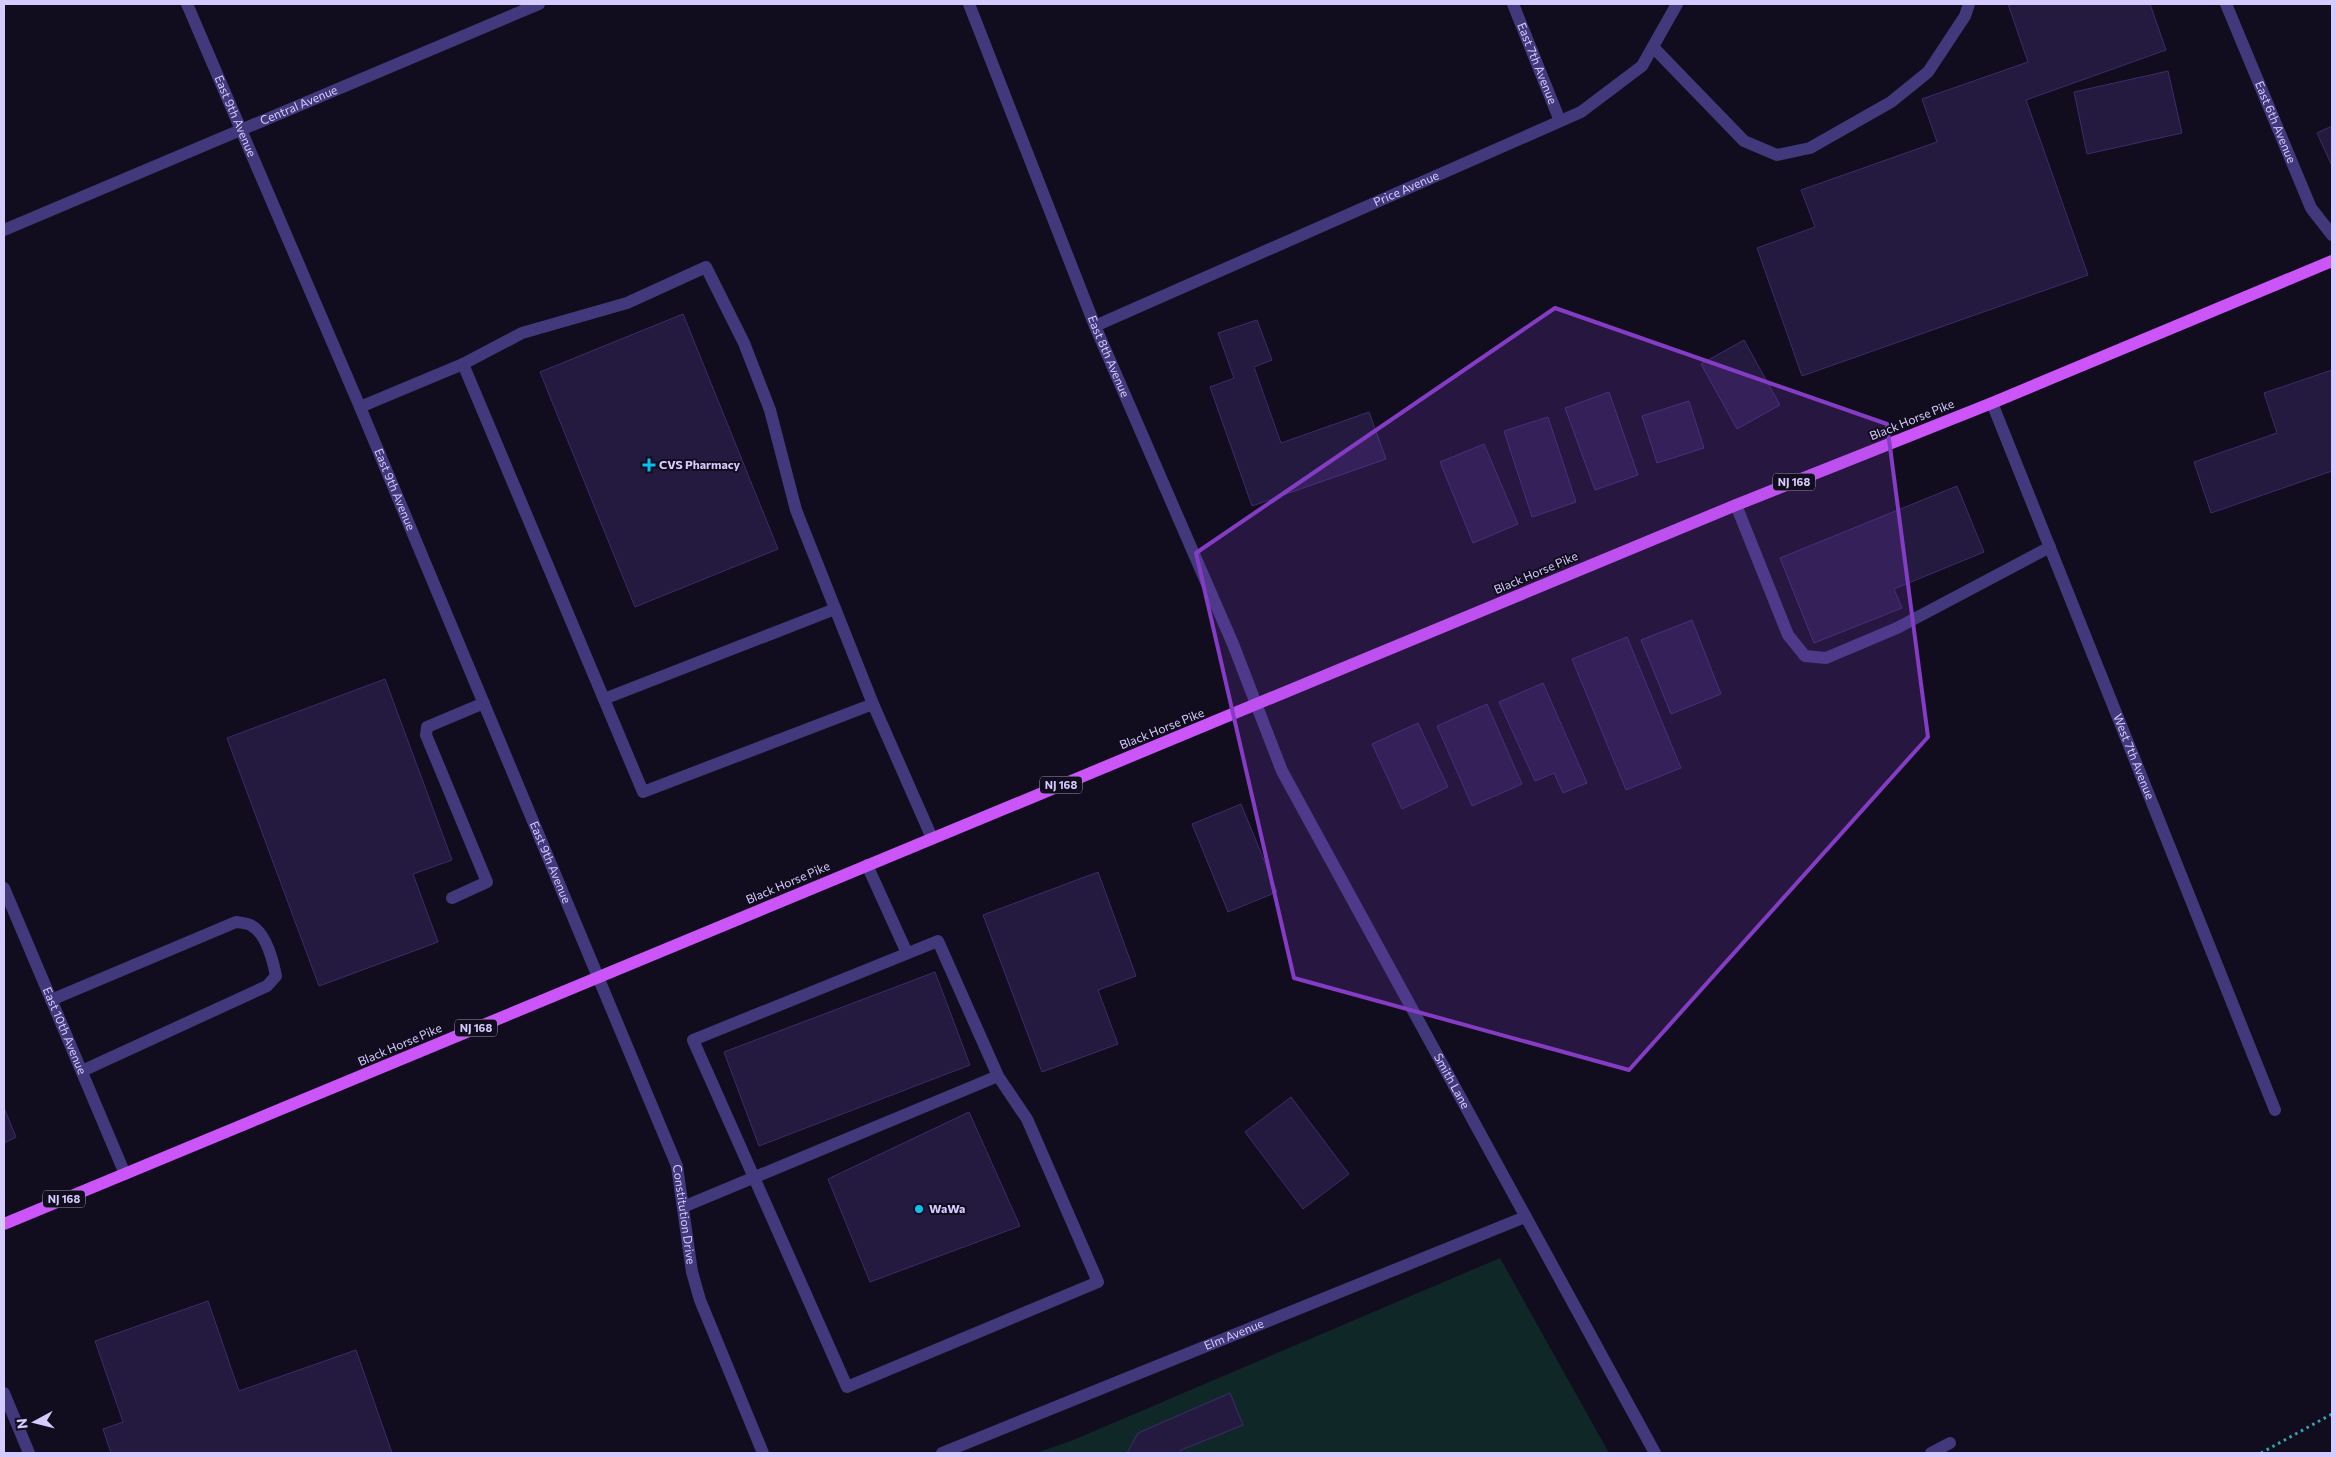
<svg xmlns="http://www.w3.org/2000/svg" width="2336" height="1457" viewBox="0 0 2336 1457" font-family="Commissioner,sans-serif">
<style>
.green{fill:#102728}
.building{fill:#24193f;stroke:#3e2c6a}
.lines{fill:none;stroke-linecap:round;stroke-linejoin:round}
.path{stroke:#30a8ac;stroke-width:3;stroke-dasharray:2.5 4;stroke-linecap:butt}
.minor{stroke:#42397c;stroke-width:12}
.major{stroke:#cc55fa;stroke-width:12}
.marked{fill:#843cc5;fill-opacity:0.2;stroke:#843cc5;stroke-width:4;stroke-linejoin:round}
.poi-dot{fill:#06c2ee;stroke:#110d1e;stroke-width:2}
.labels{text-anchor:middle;stroke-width:4;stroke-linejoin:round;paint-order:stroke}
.shield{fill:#110d1e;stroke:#9b92bb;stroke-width:1}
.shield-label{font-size:11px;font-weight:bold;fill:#d6cbfe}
.street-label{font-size:12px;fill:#d6cbfe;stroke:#110d1e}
.poi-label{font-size:12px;font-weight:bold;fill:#d6cbfe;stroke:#110d1e;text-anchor:start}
</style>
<rect width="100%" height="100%" fill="#110d1e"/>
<!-- green -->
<path class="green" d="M1500,1258L1609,1453H1036L1071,1441Z"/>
<!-- building -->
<g class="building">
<path d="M2008,4H2150L2166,50L2026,100L2088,275L1802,376L1757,248L1815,227L1801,190L1937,142L1922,99L2028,62Z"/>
<path d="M2168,71L2182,133L2087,154L2074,92Z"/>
<path d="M2332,126V166L2317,133Z"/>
<path d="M683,314L778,549L635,607L540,372Z"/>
<path d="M1257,320L1272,360L1254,367L1281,443L1369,412L1386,459L1252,506L1210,387L1234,378L1218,333Z"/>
<path d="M1744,340L1780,405L1737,429L1701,364Z"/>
<path d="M2332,370V471L2211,513L2194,462L2277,433L2264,393Z"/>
<path d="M1609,392L1638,475L1595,490L1565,408Z"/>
<path d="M1689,401L1704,448L1657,463L1642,416Z"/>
<path d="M1548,417L1576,502L1532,517L1504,431Z"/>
<path d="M1484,444L1518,524L1473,543L1440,462Z"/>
<path d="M1957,486L1984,552L1894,589L1902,608L1814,643L1780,558Z"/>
<path d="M1692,620L1721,694L1671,714L1641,640Z"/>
<path d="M1627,637L1681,768L1626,790L1572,659Z"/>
<path d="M385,679L452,860L413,874L438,942L319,986L227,738Z"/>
<path d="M1543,683L1587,783L1563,793L1554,773L1535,781L1499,702Z"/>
<path d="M1487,704L1522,784L1472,806L1437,726Z"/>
<path d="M1418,723L1448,787L1402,809L1372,744Z"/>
<path d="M1241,804L1277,892L1228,912L1192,824Z"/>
<path d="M1098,872L1136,976L1098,990L1118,1044L1042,1072L983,915Z"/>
<path d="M935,972L970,1065L759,1146L724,1052Z"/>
<path d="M1291,1097L1349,1174L1303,1209L1245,1132Z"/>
<path d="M4,1108L16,1137L4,1143Z"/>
<path d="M969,1112L1020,1226L870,1282L828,1179Z"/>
<path d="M208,1301L239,1391L356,1350L392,1453H111L103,1429L123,1422L95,1341Z"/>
<path d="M1230,1393L1243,1425L1181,1450L1179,1453H1127L1138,1433Z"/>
</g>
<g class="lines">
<!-- path -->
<path class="path" d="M2261,1453L2332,1414"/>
<!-- minor -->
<g class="minor">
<path id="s1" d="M187,4L360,407L677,1166L692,1272L700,1300L763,1453"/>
<path id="s2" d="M969,4L1095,326L1233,644L1282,771L1655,1453"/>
<path id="s3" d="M1513,4L1560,121"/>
<path id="s4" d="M2226,4L2311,208L2332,235"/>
<path d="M1653,47L1744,141L1777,155L1810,148L1891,102L1928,72L1965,16L1969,4"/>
<path id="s5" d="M4,230L539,4"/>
<path id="s6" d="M1095,326L1581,112L1642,66L1677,4"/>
<path d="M463,364L643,792L873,704"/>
<path id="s7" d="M1992,403L2275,1110"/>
<path d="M360,407L463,364L522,333L627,303L706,267L744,343L770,410L796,510L873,704L932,838"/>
<path d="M1736,505L1788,635L1805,656L1826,658L1897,628L2050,547"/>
<path d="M604,699L835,609"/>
<path d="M867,865L907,953"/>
<path id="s8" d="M4,888L125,1174"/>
<path d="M452,898L487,882L426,735L427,727L484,703"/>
<path d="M938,941L998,1076L1027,1119L1098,1282L847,1387L693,1040Z"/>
<path d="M51,1000L236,922C241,923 248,923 252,926C266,934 273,961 276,976L267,986L82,1071"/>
<path d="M683,1207L998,1076"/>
<path d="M4,1393L29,1453"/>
<path id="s9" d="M942,1453L1525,1217"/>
<path d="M1931,1453L1950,1443"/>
</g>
<!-- major -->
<path class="major" d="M4,1224L1736,505L1992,403L2332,261"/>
</g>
<!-- marked area -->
<path class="marked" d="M1555,308L1887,424L1928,737L1629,1070L1294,978L1196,553Z"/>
<!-- markers -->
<g class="poi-dot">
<path d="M646.5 457.5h5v5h5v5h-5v5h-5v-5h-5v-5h5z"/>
<circle cx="919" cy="1209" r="5"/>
</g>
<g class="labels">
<!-- shield labels -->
<g class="shield">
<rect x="1773" y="473.5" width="42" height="17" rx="4"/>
<rect x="1040" y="776.5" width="42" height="17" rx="4"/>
<rect x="455" y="1019.5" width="42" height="17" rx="4"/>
<rect x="43" y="1190.5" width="42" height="17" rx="4"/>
</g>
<g class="shield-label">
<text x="1794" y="486">NJ 168</text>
<text x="1061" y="789">NJ 168</text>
<text x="476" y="1032">NJ 168</text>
<text x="64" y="1203">NJ 168</text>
</g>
<!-- street labels -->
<g class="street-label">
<text dy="4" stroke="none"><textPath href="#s3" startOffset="64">East 7th Avenue</textPath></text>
<text dy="4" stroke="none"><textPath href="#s5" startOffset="320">Central Avenue</textPath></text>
<text dy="4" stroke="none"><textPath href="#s1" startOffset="122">East 9th Avenue</textPath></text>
<text dy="4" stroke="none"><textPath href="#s4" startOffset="128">East 6th Avenue</textPath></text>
<text dy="4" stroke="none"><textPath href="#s6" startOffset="340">Price Avenue</textPath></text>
<text dy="4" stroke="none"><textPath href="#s2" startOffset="379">East 8th Avenue</textPath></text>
<text transform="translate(1912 420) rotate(-22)" y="4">Black Horse Pike</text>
<text dy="4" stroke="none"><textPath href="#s1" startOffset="528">East 9th Avenue</textPath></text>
<text transform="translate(1536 573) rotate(-23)" y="4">Black Horse Pike</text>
<text transform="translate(1162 729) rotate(-22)" y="4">Black Horse Pike</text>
<text dy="4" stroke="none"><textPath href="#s7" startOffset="381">West 7th Avenue</textPath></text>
<text dy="4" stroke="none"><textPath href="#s1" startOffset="932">East 9th Avenue</textPath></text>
<text transform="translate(788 883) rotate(-23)" y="4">Black Horse Pike</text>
<text dy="4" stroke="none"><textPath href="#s8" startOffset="155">East 10th Avenue</textPath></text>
<text transform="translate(400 1045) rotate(-23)" y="4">Black Horse Pike</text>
<text dy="4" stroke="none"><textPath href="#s2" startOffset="1182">Smith Lane</textPath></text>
<text dy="4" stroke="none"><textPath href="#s1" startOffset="1310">Constitution Drive</textPath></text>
<text dy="4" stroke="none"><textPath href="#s9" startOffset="315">Elm Avenue</textPath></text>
</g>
<!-- poi labels -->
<g class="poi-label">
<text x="659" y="469">CVS Pharmacy</text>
<text x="929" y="1213">WaWa</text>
</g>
</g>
<!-- border -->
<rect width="2336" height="1457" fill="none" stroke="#d6cbfe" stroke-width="10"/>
<!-- north arrow -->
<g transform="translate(35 1422) rotate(263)" stroke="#110d1e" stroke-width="4" paint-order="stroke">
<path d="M0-4L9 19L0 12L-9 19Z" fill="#d6cbfe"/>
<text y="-8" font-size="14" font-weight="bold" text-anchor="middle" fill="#d6cbfe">N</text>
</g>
</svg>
